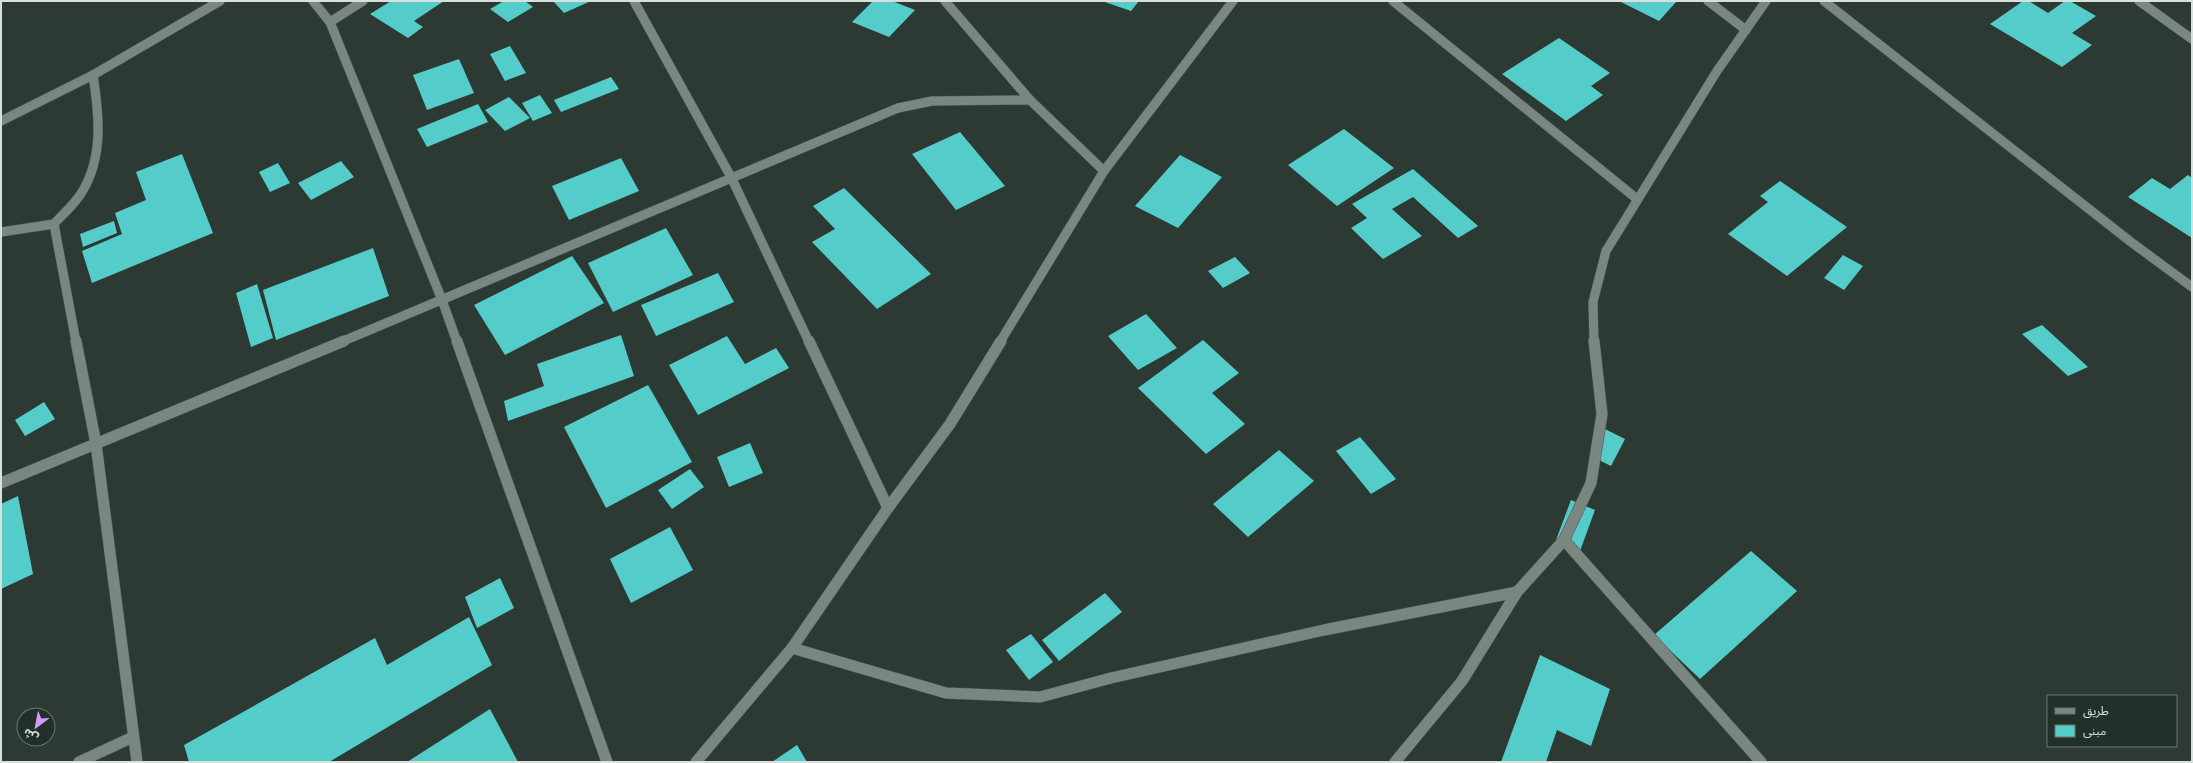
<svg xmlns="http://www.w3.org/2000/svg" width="2193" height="763" viewBox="0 0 2193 763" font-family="'IBM Plex Sans','Noto Sans Arabic',sans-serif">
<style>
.building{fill:#54cdca}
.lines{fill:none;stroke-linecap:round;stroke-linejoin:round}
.minor-far1-casing{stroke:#4c5651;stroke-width:10}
.minor-casing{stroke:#4c5651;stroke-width:12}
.minor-far1{stroke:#798780;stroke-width:9}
.minor{stroke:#798780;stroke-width:11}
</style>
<rect width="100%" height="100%" fill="#2d3933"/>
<!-- building -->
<g class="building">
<path d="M391,1H444L414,21L423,27L408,38L370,14Z"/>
<path d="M504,1H525L533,7L508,22L490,9Z"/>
<path d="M553,1H591L564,13Z"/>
<path d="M873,1H892L915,10L889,37L852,22Z"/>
<path d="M1102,1H1139L1131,11Z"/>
<path d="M1619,1H1677L1659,21Z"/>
<path d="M2023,1H2029L2048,13L2065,1H2070L2096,16L2072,33L2092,45L2062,67L1990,24Z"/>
<path d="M1559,38L1610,73L1591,86L1603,95L1566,121L1502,74Z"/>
<path d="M510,46L526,73L505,81L490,54Z"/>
<path d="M459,59L474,93L427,110L413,75Z"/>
<path d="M611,77L619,89L561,112L554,100Z"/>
<path d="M540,95L552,113L533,121L522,103Z"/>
<path d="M509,97L530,118L505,131L485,110Z"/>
<path d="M478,104L488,122L427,147L417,129Z"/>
<path d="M1344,129L1394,168L1337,206L1288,165Z"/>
<path d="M960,132L1005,186L956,210L912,154Z"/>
<path d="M182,154L213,233L92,283L82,251L122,234L115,213L146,200L136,172Z"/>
<path d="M1180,155L1222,177L1178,228L1135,206Z"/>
<path d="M621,158L639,191L569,220L552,186Z"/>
<path d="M341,161L354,177L311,200L298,183Z"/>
<path d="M278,163L290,183L270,192L259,172Z"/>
<path d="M1413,169L1478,226L1458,238L1413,197L1392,209L1422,236L1383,259L1351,228L1367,218L1352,204Z"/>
<path d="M2188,175L2192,178V238L2128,197L2152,178L2170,189Z"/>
<path d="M1780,181L1847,227L1787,276L1728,234L1768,202L1760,196Z"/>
<path d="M844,188L931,274L877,309L812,242L835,229L813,206Z"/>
<path d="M114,221L117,233L83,247L80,234Z"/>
<path d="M666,228L693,275L613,312L588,263Z"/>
<path d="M373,248L389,296L276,340L263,290Z"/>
<path d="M1843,255L1863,266L1844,290L1824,278Z"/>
<path d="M572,256L604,303L505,355L474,305Z"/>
<path d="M1235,257L1250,273L1223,288L1208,271Z"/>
<path d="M718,273L734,302L656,336L641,305Z"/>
<path d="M257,284L273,338L251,347L236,293Z"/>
<path d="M1146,314L1177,348L1138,370L1108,336Z"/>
<path d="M2042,325L2088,367L2068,376L2022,334Z"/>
<path d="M621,335L634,376L508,421L504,401L544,386L537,364Z"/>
<path d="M727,336L745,364L776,348L789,368L698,415L669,365Z"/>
<path d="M1203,340L1239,373L1212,393L1245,424L1206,454L1138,388Z"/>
<path d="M648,385L692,462L606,508L564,427Z"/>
<path d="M44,402L55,419L25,436L15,420Z"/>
<path d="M1605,429L1625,439L1611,466L1591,456Z"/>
<path d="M1360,437L1396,479L1371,494L1336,451Z"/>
<path d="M750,443L763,473L729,487L717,457Z"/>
<path d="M1279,450L1314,481L1248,537L1213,504Z"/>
<path d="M690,469L704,487L672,509L658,490Z"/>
<path d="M18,496L33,574L1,589V504Z"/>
<path d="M1571,500L1595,510L1580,551L1556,540Z"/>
<path d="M670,527L693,570L631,603L610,559Z"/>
<path d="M1751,551L1797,591L1700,679L1654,635Z"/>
<path d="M500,578L514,608L477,628L465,597Z"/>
<path d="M1105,593L1122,612L1059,661L1042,640Z"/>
<path d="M469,617L492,665L329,762H189L184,745L375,638L387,665Z"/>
<path d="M1031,634L1053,662L1029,680L1006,650Z"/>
<path d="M1540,655L1610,689L1591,746L1557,730L1546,762H1501Z"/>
<path d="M490,709L518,762H407Z"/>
<path d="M797,745L807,762H772Z"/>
</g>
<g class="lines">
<defs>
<g id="minor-far1">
<path d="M313,1L330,22L442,300L457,342"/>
<path d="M634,1L731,177L809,342"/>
<path d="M945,1L1030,100L1104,171"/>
<path d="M1393,1L1637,199"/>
<path d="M1708,1L1746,30"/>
<path d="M1824,1L2131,242L2192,287"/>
<path d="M2139,1L2192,39"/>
<path d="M330,22L363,1"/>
<path d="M1,121L93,75L220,1"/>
<path d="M54,224L76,342"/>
<path d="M1,232L54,224C63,214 75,204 82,192C104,156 99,114 93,75"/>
<path d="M341,342L898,108L932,101L1030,100"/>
<path d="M1000,342L1104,171L1233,1"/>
<path d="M1594,342L1593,302L1606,251L1717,71L1766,1"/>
</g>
<g id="minor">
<path d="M76,341L96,444L137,762"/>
<path d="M457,341L607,762"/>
<path d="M809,341L888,508"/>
<path d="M1,483L344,341"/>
<path d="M1564,540L1761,762"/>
<path d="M792,648L946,693L1040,697L1111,678L1324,630L1517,592"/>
<path d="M79,762L133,737"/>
<path d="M696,762L792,648L888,508L950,424L1001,341"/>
<path d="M1395,762L1462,681L1517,592L1564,540L1591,483L1602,414L1594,341"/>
</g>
</defs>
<!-- minor-far1 casing -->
<use href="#minor-far1" class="minor-far1-casing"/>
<!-- minor casing -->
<use href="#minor" class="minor-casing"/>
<!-- minor-far1 -->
<use href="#minor-far1" class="minor-far1"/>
<!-- minor -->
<use href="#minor" class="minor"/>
</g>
<!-- border -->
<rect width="2193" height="763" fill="none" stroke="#d8e0dc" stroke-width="4"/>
<!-- legend -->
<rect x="2047" y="695" width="130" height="52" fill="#232f29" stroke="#6b7671"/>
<rect x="2055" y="708" width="20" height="6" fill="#798780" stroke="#6b7671"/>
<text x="2083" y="715" font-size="12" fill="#d8e0dc">طريق</text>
<rect x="2055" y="725" width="20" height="12" fill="#54cdca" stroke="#6b7671"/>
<text x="2083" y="735" font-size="12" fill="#d8e0dc">مبنى</text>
<!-- north arrow -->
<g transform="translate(36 727) rotate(212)"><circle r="19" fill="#232f29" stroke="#6b7671"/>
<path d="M0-3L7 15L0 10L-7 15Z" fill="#d79bf9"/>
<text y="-6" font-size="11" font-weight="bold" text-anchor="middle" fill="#d8e0dc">ش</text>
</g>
</svg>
